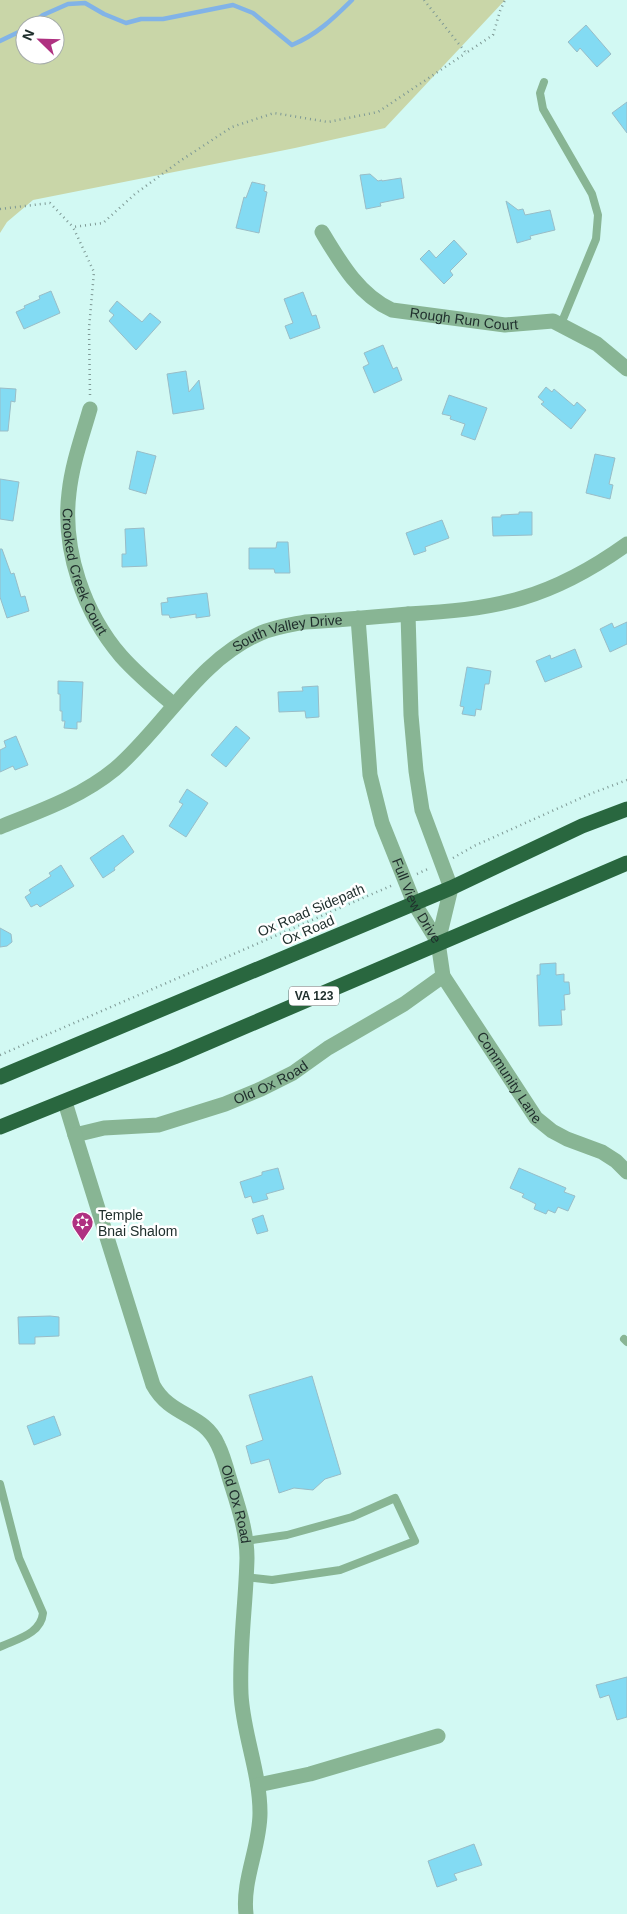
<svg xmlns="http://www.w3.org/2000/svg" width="627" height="1914" viewBox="0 0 627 1914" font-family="Helvetica,sans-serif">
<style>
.green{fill:#c9d6a8;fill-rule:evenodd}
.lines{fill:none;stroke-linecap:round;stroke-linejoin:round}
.stream{stroke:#81b3e7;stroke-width:4.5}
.building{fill:#83dbf3;stroke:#99bdc7}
.path{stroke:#7e9995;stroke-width:2.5;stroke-dasharray:1 4;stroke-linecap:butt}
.lane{stroke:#88b594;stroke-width:8}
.street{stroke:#88b594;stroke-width:15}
.highway{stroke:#29673f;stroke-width:15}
.labels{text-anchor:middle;stroke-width:5;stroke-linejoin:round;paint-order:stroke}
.shield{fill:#fff;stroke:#636d6c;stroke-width:1}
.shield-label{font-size:12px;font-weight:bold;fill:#202f2d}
.street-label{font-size:14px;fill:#202f2d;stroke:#fff}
.poi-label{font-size:14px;fill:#202f2d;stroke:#fff;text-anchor:start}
</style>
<rect width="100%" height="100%" fill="#d2f9f3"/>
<!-- green -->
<path class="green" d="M0,0H505L385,128L295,148L33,200L7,222L0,233ZM25,25H55V55H25Z"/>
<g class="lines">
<!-- stream -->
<g class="stream">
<path d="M30,25L43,15L68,4L85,3L104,14L126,23L141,19H163L233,5L253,13L292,45C316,35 333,19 352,0"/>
<path d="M0,41L25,29"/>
</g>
</g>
<!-- building -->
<g class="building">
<path d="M586,25L611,54L597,67L580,48L577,52L568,42Z"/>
<path d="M627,102V133L612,113Z"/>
<path d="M370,174L378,181L382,180V181L401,178L404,198L380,203L381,206L366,209L360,175Z"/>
<path d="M252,182L265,185L264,191L267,192L259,233L236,228L244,197L246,198Z"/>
<path d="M506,201L518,210L523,209L525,215L550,210L555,230L530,236L531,239L517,243Z"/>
<path d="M454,240L467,254L450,271L453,275L444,284L420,259L429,250L436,258Z"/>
<path d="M51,291L60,313L24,329L16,312L25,308L24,306L40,299L39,296Z"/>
<path d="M303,292L312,316L316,315L320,328L290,339L285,326L293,323L284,299Z"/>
<path d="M117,301L142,322L150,313L161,322L136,350L109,321L114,315L109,311Z"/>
<path d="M383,345L393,369L397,367L402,380L374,393L363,367L369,364L364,353Z"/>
<path d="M186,371L189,392L199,380L204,409L173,414L167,374Z"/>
<path d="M546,387L552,392L554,389L574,406L577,402L586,410L571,429L541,404L544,402L538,397Z"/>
<path d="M0,388L16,389L15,402L11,401L8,431H0Z"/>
<path d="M449,395L487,408L475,440L461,435L465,424L450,419L451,416L442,414Z"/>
<path d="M137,451L156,456L146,494L129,489Z"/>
<path d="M595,454L615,458L609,484L613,485L610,499L586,493Z"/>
<path d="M0,479L19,482L13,521L0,519Z"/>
<path d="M519,512H532V535L493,536L492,517H501V515L519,514Z"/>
<path d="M442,520L449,538L425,547L426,551L414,555L406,533Z"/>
<path d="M144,528L147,566L122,567V554H126L125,529Z"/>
<path d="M277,542H288L290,573H275L274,569H249V548H276Z"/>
<path d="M0,549H2L11,574L14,573L21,597L25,596L29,611L7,618L0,597Z"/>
<path d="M207,593L210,616L196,618V614L170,618L169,615H162L161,603L168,602L167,598Z"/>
<path d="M627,622V644L610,652L600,629L612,623L614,628Z"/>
<path d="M575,649L582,667L545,682L536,661L550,655L551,659Z"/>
<path d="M467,667L491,671L489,684H485L481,710L476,709L475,716L462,714L464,707L460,706Z"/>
<path d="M58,681L83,682L81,722H77V729L64,728L65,721H62V711H60V694H58Z"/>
<path d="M318,686L319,717L306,718L305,711L279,712L278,692L303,691L302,687Z"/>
<path d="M236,726L250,738L226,767L211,755Z"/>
<path d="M16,736L28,765L15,770L13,766L0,772V750L6,747L4,741Z"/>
<path d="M187,789L208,803L186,837L169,826L183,804L179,802Z"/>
<path d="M123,835L134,852L114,868L115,870L103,878L90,858Z"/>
<path d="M61,865L74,886L40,907L37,904L31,907L25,897L31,893L29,890L51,876L49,873Z"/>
<path d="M0,928L11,934L12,942L7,946L0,947Z"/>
<path d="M556,963V975L564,974V982H569L570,994L564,995L565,1010H561L562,1025L539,1026L537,975H540V964Z"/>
<path d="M278,1168L284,1189L266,1194L268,1199L253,1203L251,1196L245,1198L240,1182L262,1175V1172Z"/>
<path d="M519,1168L566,1188L564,1192L575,1196L568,1211L558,1207L555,1213L548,1210L546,1214L534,1209L536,1204L522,1197L524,1194L510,1188Z"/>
<path d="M263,1215L268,1231L257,1234L252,1219Z"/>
<path d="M50,1316L59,1317V1336L35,1337V1344H19L18,1317Z"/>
<path d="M312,1376L341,1474L325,1479L313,1490L294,1488L279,1493L269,1459L251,1464L246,1446L263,1440L249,1395Z"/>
<path d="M54,1416L61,1435L34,1445L27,1426Z"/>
<path d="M627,1677V1717L617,1720L609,1695L600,1698L596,1685Z"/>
<path d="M474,1844L482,1865L454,1874L457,1880L437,1887L428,1861Z"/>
</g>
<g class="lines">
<!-- path -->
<g class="path">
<path d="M424,0L466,53L493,35L500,11L505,0"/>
<path d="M0,209L50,203L73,227"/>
<path d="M90,395L89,328L94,272L73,227L103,223L135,194L180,161L232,127L274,113L328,122L378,112L466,53"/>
<path d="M453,858L474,846L590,794L627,780"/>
<path d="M417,874L430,868"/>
<path d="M0,1055L393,885"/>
</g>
<!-- lane -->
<g class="lane">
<path d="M544,82L540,93L543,109L592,194L598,215L596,239L561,324"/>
<path d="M624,1339L627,1342"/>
<path d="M0,1484L19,1558L43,1613C41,1634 17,1639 0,1647"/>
<path d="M246,1541L287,1535L352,1517L395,1498L415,1541L340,1570L272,1580L246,1577"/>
</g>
<!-- street -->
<g class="street">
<path id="s1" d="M322,232C340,262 359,295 392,310L505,325L553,321L597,344L627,369"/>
<path id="s2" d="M90,409C82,437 72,464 69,493C62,550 84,613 121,656C137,674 156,690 174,705"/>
<path id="s3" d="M408,614L411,715L416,771L422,810L451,888L438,942L443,976L536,1118L552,1131L567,1139L602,1152L616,1161L627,1172"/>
<path id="s4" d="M358,618L370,775L382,823L414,903L438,942"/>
<path id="s5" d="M0,827C40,811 81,797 115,769C165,726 198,660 261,633C275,627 290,625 305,622C340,620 374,617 408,614C446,612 485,609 522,598C559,587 595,567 627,544"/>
<path id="s6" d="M65,1102L75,1135L104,1128L158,1125L225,1104L261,1089L293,1073L328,1048L404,1004L443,976"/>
<path id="s7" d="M75,1135L153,1385C171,1418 203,1412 218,1445C223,1455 226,1466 229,1477C237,1503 247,1530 247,1558C246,1603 239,1648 241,1694C243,1734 260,1772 260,1813C260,1847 242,1880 246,1914"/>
<path d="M258,1785L310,1774L438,1736"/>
</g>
<!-- highway -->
<g class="highway">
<path d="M0,1077L451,888L582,826L627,809"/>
<path d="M0,1127L174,1057L627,863"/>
</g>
</g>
<!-- icons -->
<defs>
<symbol id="synagogue-pin" viewBox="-11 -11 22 30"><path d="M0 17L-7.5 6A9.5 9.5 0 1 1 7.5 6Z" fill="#af3181" stroke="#fff"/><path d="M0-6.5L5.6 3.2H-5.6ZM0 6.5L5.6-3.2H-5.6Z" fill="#fff"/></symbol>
</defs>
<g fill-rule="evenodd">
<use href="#synagogue-pin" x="70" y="1210" width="25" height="34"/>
</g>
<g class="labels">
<!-- shield labels -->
<rect class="shield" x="289" y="986.5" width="50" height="19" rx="4"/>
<g class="shield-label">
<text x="314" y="1000">VA 123</text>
</g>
<!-- street labels -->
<g class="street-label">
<text dy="5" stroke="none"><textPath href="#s1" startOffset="179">Rough Run Court</textPath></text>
<text dy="5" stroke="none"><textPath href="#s2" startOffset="168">Crooked Creek Court</textPath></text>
<text dy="5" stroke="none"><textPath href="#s5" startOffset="356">South Valley Drive</textPath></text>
<text dy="5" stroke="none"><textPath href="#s4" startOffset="292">Full View Drive</textPath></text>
<text transform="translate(311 910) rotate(-23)" y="5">Ox Road Sidepath</text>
<text transform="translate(308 930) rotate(-23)" y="5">Ox Road</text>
<text dy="5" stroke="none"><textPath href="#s3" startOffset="491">Community Lane</textPath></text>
<text dy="5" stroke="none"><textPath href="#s6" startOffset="239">Old Ox Road</textPath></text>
<text dy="5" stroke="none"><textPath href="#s7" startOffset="414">Old Ox Road</textPath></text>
</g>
<!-- poi labels -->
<g class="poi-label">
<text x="98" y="1220">Temple<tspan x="98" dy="16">Bnai Shalom</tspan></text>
</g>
</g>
<!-- north arrow -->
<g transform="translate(40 40) rotate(293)"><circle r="24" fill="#ffffff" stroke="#a6acab"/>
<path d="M0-4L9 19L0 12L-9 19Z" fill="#af3181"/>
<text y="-8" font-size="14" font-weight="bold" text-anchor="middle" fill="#202f2d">N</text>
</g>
</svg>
